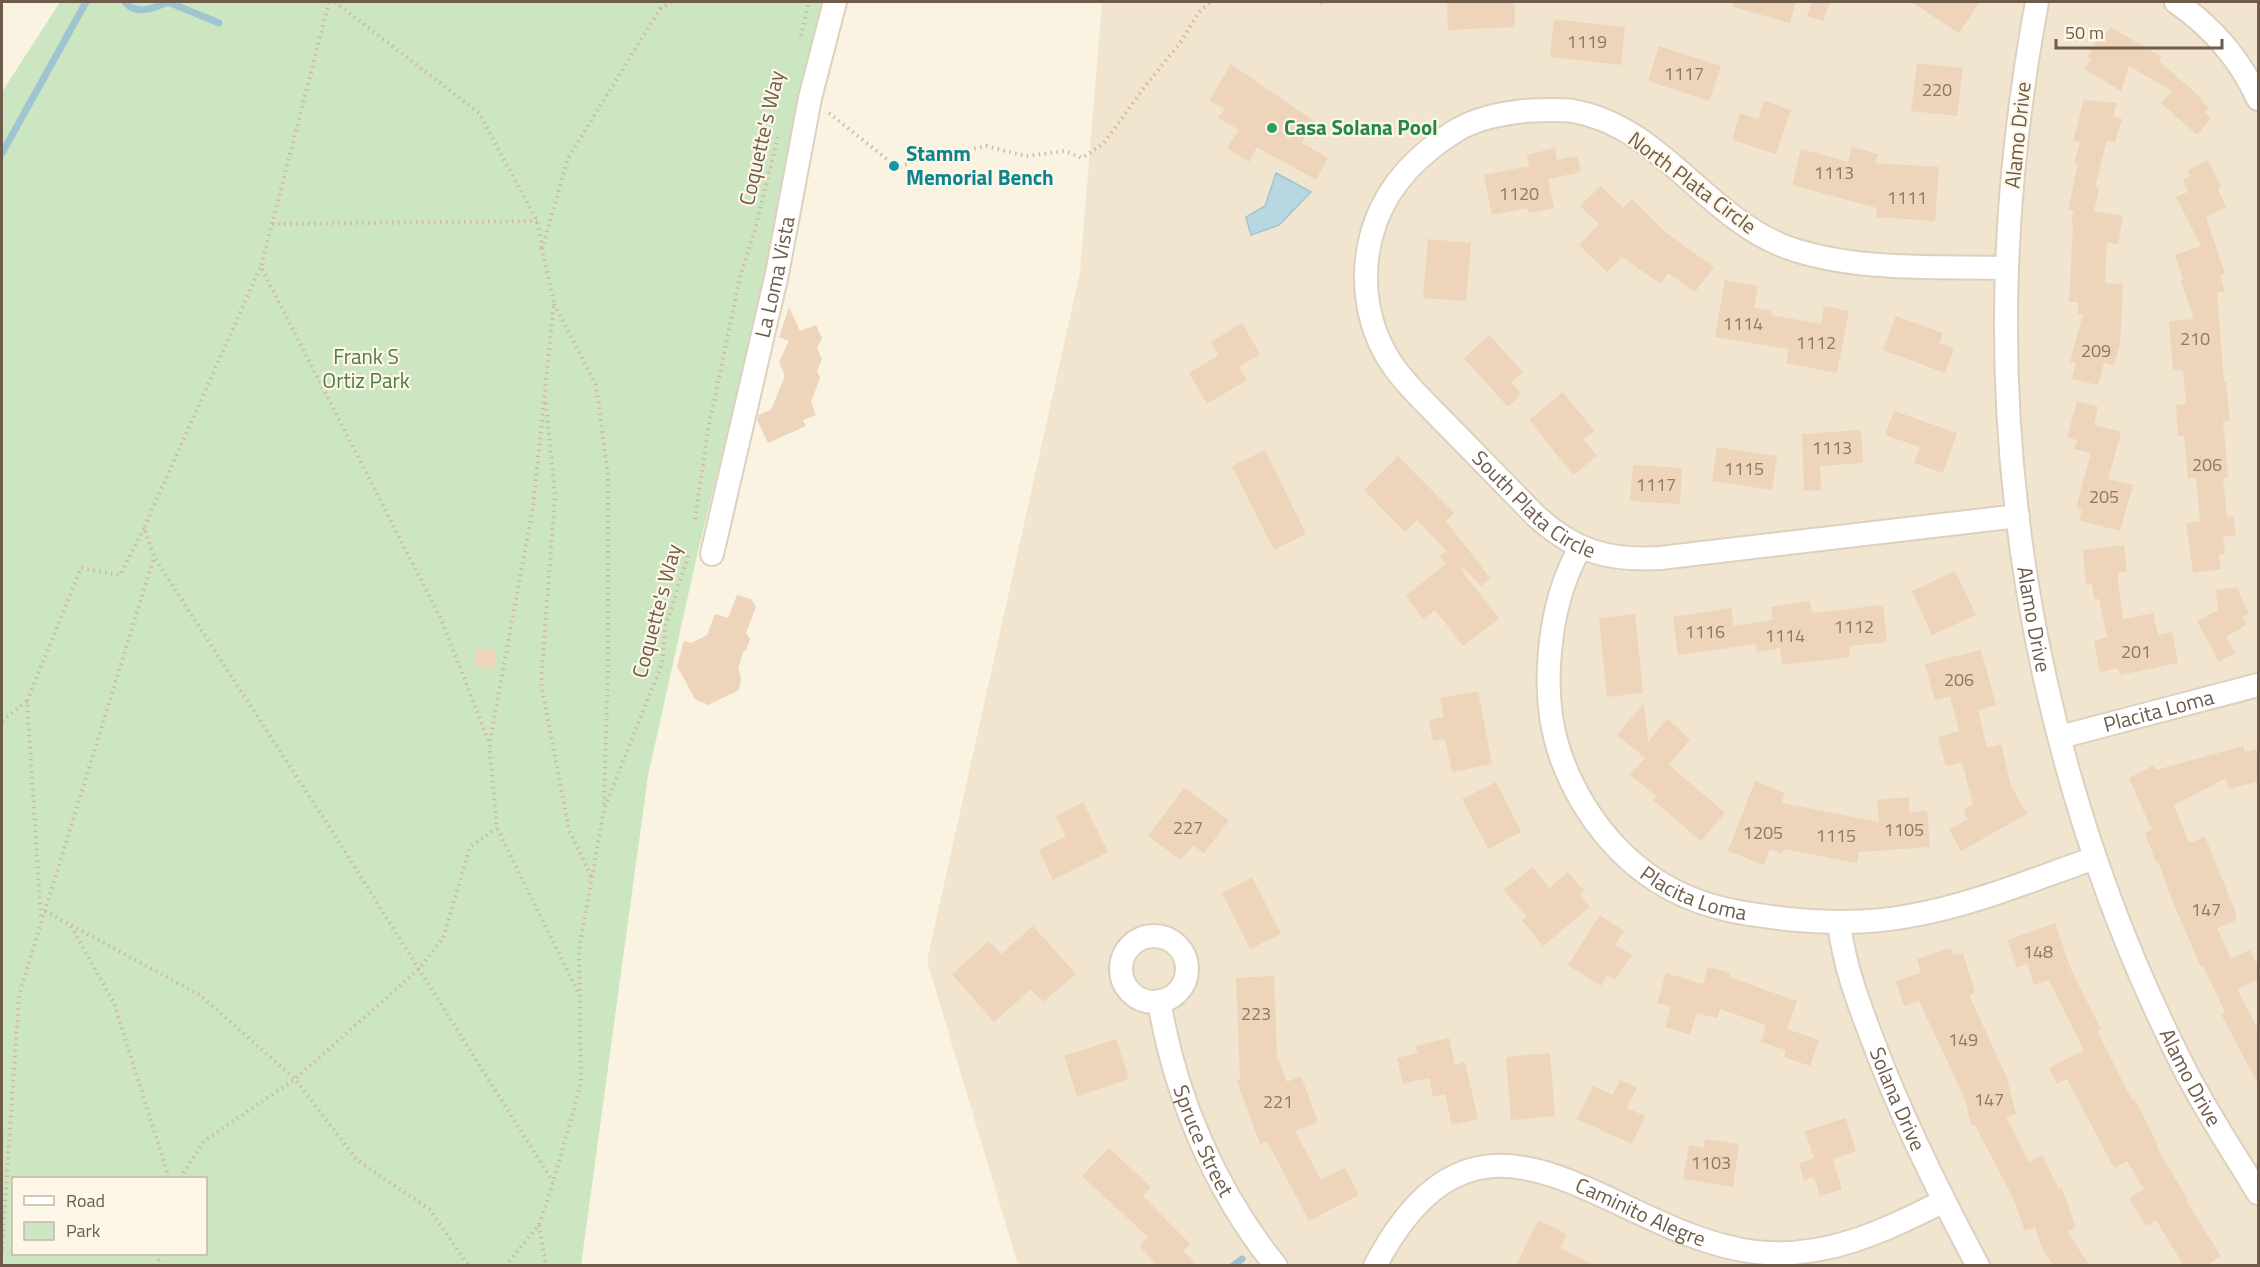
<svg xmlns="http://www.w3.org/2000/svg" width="2260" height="1267" viewBox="0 0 2260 1267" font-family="'Titillium Web',sans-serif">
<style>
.residential{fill:#f1e5d0}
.green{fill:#cce6c2;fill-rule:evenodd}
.water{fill:#b8d7e1;stroke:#9fc5d2;stroke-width:1.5}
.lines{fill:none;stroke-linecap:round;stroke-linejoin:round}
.stream{stroke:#9fc5d2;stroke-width:7}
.building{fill:#edd4bb}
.minor-casing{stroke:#ddd0be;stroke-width:26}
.path{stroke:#d1b89f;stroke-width:4;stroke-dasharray:1.5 4.5;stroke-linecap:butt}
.minor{stroke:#fff;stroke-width:22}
.leisure-dot{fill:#2e9e5b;stroke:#fdf7e7;stroke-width:2}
.culture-dot{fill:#0f9aa8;stroke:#fdf7e7;stroke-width:2}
.labels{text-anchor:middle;stroke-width:4.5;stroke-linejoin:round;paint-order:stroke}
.number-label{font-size:18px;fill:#8e7966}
.leisure-label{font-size:21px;font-weight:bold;fill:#27864d;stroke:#fdf7e7;text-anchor:start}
.street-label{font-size:21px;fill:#6f5b4a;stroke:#fdf7e7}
.culture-label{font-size:21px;font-weight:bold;fill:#0d838f;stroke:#fdf7e7;text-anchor:start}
.park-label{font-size:21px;fill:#517a46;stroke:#fdf7e7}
</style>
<rect width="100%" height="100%" fill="#faf3e1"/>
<!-- residential -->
<path class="residential" d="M1102,2H2258V1265H1018L927,961L1080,272Z"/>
<!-- green -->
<path class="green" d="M60,2H835L698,551L648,776L581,1265H2V92ZM14,1178H206V1254H14Z"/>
<!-- water -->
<path class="water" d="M1276,173L1311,192L1279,225L1251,235L1246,217L1265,206Z"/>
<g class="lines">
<!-- stream -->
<g class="stream">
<path d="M125,2C136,16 154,8 168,2L219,23"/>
<path d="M2,153L86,2"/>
<path d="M1233,1266L1242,1259"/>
</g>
</g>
<!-- building -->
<g class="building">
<path d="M1447,2H1515V27L1448,30Z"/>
<path d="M1733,2H1796L1790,23L1733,7Z"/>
<path d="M1812,2H1830L1823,21L1807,16Z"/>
<path d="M1911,2H1980L1959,33Z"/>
<path d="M1554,19L1625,27L1621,65L1550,57Z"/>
<path d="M2110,27L2162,57L2159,61L2201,98L2200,100L2209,108L2205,112L2211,118L2197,135L2161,103L2172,91L2129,66L2121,91L2085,69L2091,59L2087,57L2098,39L2102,41Z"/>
<path d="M1659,46L1721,66L1709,101L1648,81Z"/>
<path d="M1917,63L1963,68L1957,116L1911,111Z"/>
<path d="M1231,64L1314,121L1302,143L1328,158L1316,180L1257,147L1249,162L1227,148L1239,130L1218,118L1225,108L1209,101Z"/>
<path d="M2084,100L2117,103L2113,116L2122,119L2115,142L2107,140L2095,187L2099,188L2094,211L2123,216L2118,244L2107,242L2105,283L2123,284L2120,344L2114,365L2104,363L2098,385L2072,379L2076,363L2070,362L2083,314H2078V302H2069L2073,225L2071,224L2074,211L2068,210L2078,164L2074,163L2080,142L2073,140Z"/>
<path d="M1764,101L1791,110L1776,154L1732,140L1740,113L1758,119Z"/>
<path d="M1852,147L1878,154L1875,163L1939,167L1935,221L1876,217L1877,208L1792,185L1801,149L1848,162Z"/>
<path d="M1555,148L1557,160L1577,156L1581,172L1548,179L1554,208L1529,213L1527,208L1492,215L1484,175L1529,166L1527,155Z"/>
<path d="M2208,160L2221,187L2218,189L2226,207L2206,217L2225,274L2220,276L2225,291L2217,293L2224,382H2226L2230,421H2223L2228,477L2223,478L2227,517L2233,516L2236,535L2223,537L2225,554L2219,555L2221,569L2193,573L2186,523L2200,521L2196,478L2188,479L2184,436L2178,437L2176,405L2186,404L2183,370L2173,371L2169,321L2194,319L2181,281L2183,280L2175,255L2201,246L2176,197L2188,192L2183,180L2190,176L2187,171Z"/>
<path d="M1601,186L1623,208L1632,199L1665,232L1714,267L1695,292L1668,273L1661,284L1622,257L1607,272L1579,245L1599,224L1580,206Z"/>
<path d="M1428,239L1471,243L1466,301L1423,298Z"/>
<path d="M1725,280L1758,286L1754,308L1771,311V315L1821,324L1824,306L1849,311L1837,373L1786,363L1789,349L1715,337Z"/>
<path d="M789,307L800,331L816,325L822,338L817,348L822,359L817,371L820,378L811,402L816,415L803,420L806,426L768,443L757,420L758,415L771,410L785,376L779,362L789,341L779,337Z"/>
<path d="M1896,316L1943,333L1939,343L1954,348L1945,373L1883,350Z"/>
<path d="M1242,323L1260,354L1239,367L1247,380L1207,404L1189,373L1219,355L1211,342Z"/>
<path d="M1489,335L1523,372L1511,382L1521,394L1508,407L1464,358Z"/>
<path d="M1563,392L1594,431L1583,439L1597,456L1573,475L1529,420Z"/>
<path d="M2077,401L2098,407L2094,425L2121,432L2108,479L2133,485L2120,531L2079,520L2082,510L2076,508L2091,453L2074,449L2077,440L2067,437Z"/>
<path d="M1894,411L1957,433L1943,473L1914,463L1920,447L1885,435Z"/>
<path d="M1861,430L1863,463L1820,466L1821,490L1804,491L1802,434Z"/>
<path d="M1717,447L1777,456L1772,490L1712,481Z"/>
<path d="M1265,450L1306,534L1274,550L1232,466Z"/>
<path d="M1398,456L1454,513L1446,521L1490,578L1481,586L1464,568L1461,570L1499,619L1463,646L1435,610L1423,619L1406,596L1446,564L1440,556L1447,551L1417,520L1405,532L1364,490Z"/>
<path d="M1633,465L1682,468L1680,504L1630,501Z"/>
<path d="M2124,545L2127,572L2117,573L2123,619L2153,613L2158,635L2172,632L2178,663L2120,675L2118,668L2100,672L2094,641L2107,637L2099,599H2094L2092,584L2086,585L2083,550Z"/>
<path d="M1955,571L1976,615L1932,635L1912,591Z"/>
<path d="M2238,587L2242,600L2249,613L2242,617L2247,625L2226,637L2235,653L2219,662L2197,621L2218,610L2216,590Z"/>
<path d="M737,595L751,599L756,607L746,633L750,639L746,650L743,652L738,669L741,677L739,690L708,705L695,699L677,666L684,641L691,643L707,635L715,614L728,618Z"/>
<path d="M1810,601L1812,613L1883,605L1887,642L1849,646L1850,657L1782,665L1780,648L1757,652L1756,644L1678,655L1673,617L1731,608L1734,626L1773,620L1771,607Z"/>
<path d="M1635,614L1643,693L1607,697L1599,618Z"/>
<path d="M477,648L496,650L494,669L475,667Z"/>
<path d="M1981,650L1996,705L1978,710L1987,748L2001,744L2011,786L2027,814L1961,851L1949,829L1968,819L1963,810L1973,804L1962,762L1946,766L1938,737L1959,731L1950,696L1935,700L1925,664Z"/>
<path d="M1478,691L1492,764L1452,772L1445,739L1433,741L1429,720L1444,717L1440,698Z"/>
<path d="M1644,703L1648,742L1667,719L1690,739L1669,765L1725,813L1701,841L1653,800L1656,796L1630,775L1645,758L1617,735Z"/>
<path d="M2243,746L2245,752L2259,749V781L2229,789L2226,778L2174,805L2189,843L2205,837L2236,913V920L2217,928L2231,959L2250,950L2259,969V979L2237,989L2259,1031V1086L2221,1014L2225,1012L2203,966L2201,967L2172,900L2158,861L2156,862L2145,833L2152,830L2129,778L2154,765L2156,770Z"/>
<path d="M1755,781L1785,793L1781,803L1879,822L1877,800L1909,797V812L1927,811L1930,847L1859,852L1857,863L1784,849L1782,854L1770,849L1764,865L1728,851Z"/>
<path d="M1496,782L1521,832L1488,849L1462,799Z"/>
<path d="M1184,788L1229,820L1204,853L1193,845L1181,860L1148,836Z"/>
<path d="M1083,802L1108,852L1053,880L1039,850L1066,836L1056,816Z"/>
<path d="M1533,867L1549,888L1568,872L1584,891L1580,894L1590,907L1543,946L1522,920L1527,917L1504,890Z"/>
<path d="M1252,877L1281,934L1250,949L1222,893Z"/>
<path d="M1600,915L1624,931L1615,945L1632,955L1615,980L1607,975L1601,986L1568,965Z"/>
<path d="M2055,923L2072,972L2101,1029L2097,1031L2132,1100L2134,1098L2158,1145L2156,1146L2188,1200L2186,1201L2221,1256L2206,1266H2184L2156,1220L2146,1226L2129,1198L2144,1189L2127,1161L2114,1168L2067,1079L2057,1084L2049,1068L2084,1050L2049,980L2034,985L2027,964L2017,968L2008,940Z"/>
<path d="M1033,926L1076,974L1043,1002L1031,989L994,1022L952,974L989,941L1001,954Z"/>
<path d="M1951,948L1953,955L1963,953L1975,993L1969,995L2007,1078L2016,1114L2006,1117L2029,1162L2042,1155L2059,1189L2062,1188L2076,1228L2067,1231L2090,1266H2054L2042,1248L2035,1227L2025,1231L2015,1202L1975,1125H1971L1965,1099L1919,1001L1904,1006L1896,981L1921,973L1917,959Z"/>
<path d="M1708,967L1730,973L1729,977L1797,1001L1787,1029L1819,1040L1810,1066L1784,1057L1786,1050L1761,1042L1766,1025L1720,1009L1717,1018L1697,1013L1690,1035L1665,1027L1671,1006L1657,1003L1666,973L1703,984Z"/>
<path d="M1274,976L1277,1056L1287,1082L1301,1076L1318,1122L1295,1131L1321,1180L1345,1168L1359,1195L1309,1221L1267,1141L1260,1144L1237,1081L1240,1080L1236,978Z"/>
<path d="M1449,1038L1455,1065L1465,1062L1478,1119L1452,1125L1445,1094L1433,1097L1429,1078L1403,1084L1397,1058L1418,1053L1416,1046Z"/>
<path d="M1116,1039L1129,1079L1077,1096L1064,1056Z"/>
<path d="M1550,1053L1555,1116L1511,1120L1506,1057Z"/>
<path d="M1620,1080L1637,1087L1627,1108L1645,1116L1632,1144L1577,1119L1593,1086L1613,1095Z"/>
<path d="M1846,1118L1856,1151L1833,1159L1842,1189L1820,1196L1814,1177L1804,1180L1799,1163L1814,1158L1805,1131Z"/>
<path d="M1705,1139L1739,1144L1733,1187L1683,1179L1689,1145L1704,1148Z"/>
<path d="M1109,1148L1151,1187L1143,1196L1190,1244L1183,1251L1198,1266H1158L1139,1246L1148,1237L1082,1176Z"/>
<path d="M1538,1220L1567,1234L1560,1248L1596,1266H1516Z"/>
</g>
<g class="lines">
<defs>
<g id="minor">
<path id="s1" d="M2037,2C2021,89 2010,179 2007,268C1997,543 2060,825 2185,1070C2207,1113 2234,1153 2258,1193"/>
<path d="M2176,2C2212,27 2240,59 2258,99"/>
<path id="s2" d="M2007,268C1934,266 1856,272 1786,247C1706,217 1660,126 1573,111C1557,109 1540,110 1524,111C1500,114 1478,118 1457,130C1421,152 1391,181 1376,221C1357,273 1365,332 1400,375C1416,395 1435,412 1452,430C1480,459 1508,487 1536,516C1574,551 1608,561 1660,558L2018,516"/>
<path id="s3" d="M1580,548C1548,604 1539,693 1560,754C1582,817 1628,873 1690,898C1721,911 1754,915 1787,919C1828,923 1869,924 1909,916C1973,905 2034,879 2095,858"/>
<path id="s4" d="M712,554L777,274L810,98L835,2"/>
<path id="s5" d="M2060,737L2258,685"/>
<path id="s6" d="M1839,923C1844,965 1858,1002 1873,1041C1902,1119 1939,1193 1978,1266"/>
<circle cx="1154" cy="969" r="33"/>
<path id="s7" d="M1159,1001C1175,1096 1215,1191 1276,1266"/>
<path id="s8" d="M1375,1266C1484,1059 1608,1234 1755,1252C1825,1260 1884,1231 1944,1201"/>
</g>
</defs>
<!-- minor casing -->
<use href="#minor" class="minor-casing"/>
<!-- path -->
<g class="path">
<path d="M329,2L261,267L441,619L489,742L497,828L579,994"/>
<path d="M335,2L479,113L537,221L542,248"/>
<path d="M1320,3L1321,2"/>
<path d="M660,9L671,2"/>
<path d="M801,36L809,2"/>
<path d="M829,113L898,168L930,154H949L986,146L1026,156L1065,151L1082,158L1104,143L1146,85L1180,43L1199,12L1210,2"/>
<path d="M272,224L537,221"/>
<path d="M260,268L144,528L154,557L337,839L553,1182"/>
<path d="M554,304L596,385L608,475V663L604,804"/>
<path d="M546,403L555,495L541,683L569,830L591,876"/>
<path d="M695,519L708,430L740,277L754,233L778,137"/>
<path d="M27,701L81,568L120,575L144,528"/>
<path d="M2,721L27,701L41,919"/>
<path d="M490,741L533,507L554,303L542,249L568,158L660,9L661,2"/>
<path d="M45,911L200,995L295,1079L357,1160L429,1209L469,1266"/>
<path d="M71,926L114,1003L169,1178"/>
<path d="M180,1178L204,1141L295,1079L419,969L443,938L470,847L497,828"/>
<path d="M539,1225L546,1266"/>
<path d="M2,1249L19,995L154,557"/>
<path d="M155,1266L163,1254"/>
<path d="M505,1266L539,1225L553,1183L581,1083L579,950L604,809L662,664L665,628L689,553"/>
</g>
<!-- minor -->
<use href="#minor" class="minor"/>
</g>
<!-- markers -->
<circle class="leisure-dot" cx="1272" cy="128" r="6"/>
<circle class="culture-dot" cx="894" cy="166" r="6"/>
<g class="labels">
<!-- number labels -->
<g class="number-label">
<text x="1587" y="48">1119</text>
<text x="1684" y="80">1117</text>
<text x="1937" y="96">220</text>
<text x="1834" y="179">1113</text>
<text x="1519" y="200">1120</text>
<text x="1907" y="204">1111</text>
<text x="1743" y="330">1114</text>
<text x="2195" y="345">210</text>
<text x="1816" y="349">1112</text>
<text x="2096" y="357">209</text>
<text x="1832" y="454">1113</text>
<text x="2207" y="471">206</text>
<text x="1744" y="475">1115</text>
<text x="1656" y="491">1117</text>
<text x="2104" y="503">205</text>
<text x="1854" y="633">1112</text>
<text x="1705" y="638">1116</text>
<text x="1785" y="642">1114</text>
<text x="2136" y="658">201</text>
<text x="1959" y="686">206</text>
<text x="1188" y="834">227</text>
<text x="1904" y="836">1105</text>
<text x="1763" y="839">1205</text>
<text x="1836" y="842">1115</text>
<text x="2206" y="916">147</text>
<text x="2038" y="958">148</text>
<text x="1256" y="1020">223</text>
<text x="1963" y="1046">149</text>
<text x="1989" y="1106">147</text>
<text x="1278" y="1108">221</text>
<text x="1711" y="1169">1103</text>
</g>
<!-- leisure labels -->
<g class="leisure-label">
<text x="1284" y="135">Casa Solana Pool</text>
</g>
<!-- street labels -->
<g class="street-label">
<text transform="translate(2018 135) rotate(-84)" y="7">Alamo Drive</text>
<text transform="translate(762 138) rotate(-77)" y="7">Coquette's Way</text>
<text transform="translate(1692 183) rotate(37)" y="7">North Plata Circle</text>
<text dy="7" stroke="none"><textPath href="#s4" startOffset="284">La Loma Vista</textPath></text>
<text dy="7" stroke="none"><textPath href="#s2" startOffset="1072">South Plata Circle</textPath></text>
<text transform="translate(657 611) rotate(-75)" y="7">Coquette's Way</text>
<text dy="7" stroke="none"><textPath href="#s1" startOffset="621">Alamo Drive</textPath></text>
<text dy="7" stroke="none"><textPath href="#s5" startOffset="102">Placita Loma</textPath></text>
<text dy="7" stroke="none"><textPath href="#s3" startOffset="414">Placita Loma</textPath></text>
<text dy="7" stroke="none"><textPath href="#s1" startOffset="1107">Alamo Drive</textPath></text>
<text dy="7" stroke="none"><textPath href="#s6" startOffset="186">Solana Drive</textPath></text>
<text dy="7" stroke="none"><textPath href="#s7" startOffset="147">Spruce Street</textPath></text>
<text dy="7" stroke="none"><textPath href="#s8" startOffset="318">Caminito Alegre</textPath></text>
</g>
<!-- culture labels -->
<g class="culture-label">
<text x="906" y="161">Stamm<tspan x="906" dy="24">Memorial Bench</tspan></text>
</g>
<!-- park labels -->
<g class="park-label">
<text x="366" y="364">Frank S<tspan x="366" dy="24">Ortiz Park</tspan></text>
</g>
</g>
<!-- border -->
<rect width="2260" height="1267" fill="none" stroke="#6f5b4a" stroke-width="6"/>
<!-- legend -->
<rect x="12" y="1177" width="195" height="78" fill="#fdf7e7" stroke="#c4b9a8" stroke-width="1.5"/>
<rect x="24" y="1196" width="30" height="9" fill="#ffffff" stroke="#c4b9a8" stroke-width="1.5"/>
<text x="66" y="1207" font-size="18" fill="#6f5b4a">Road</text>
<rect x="24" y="1222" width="30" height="18" fill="#cce6c2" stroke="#c4b9a8" stroke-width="1.5"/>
<text x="66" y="1237" font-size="18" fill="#6f5b4a">Park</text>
<!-- scale -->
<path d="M2056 39v9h166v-9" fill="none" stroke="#6f5b4a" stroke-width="3"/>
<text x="2065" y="39" font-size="18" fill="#6f5b4a" stroke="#fdf7e7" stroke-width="4.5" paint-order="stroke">50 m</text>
</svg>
